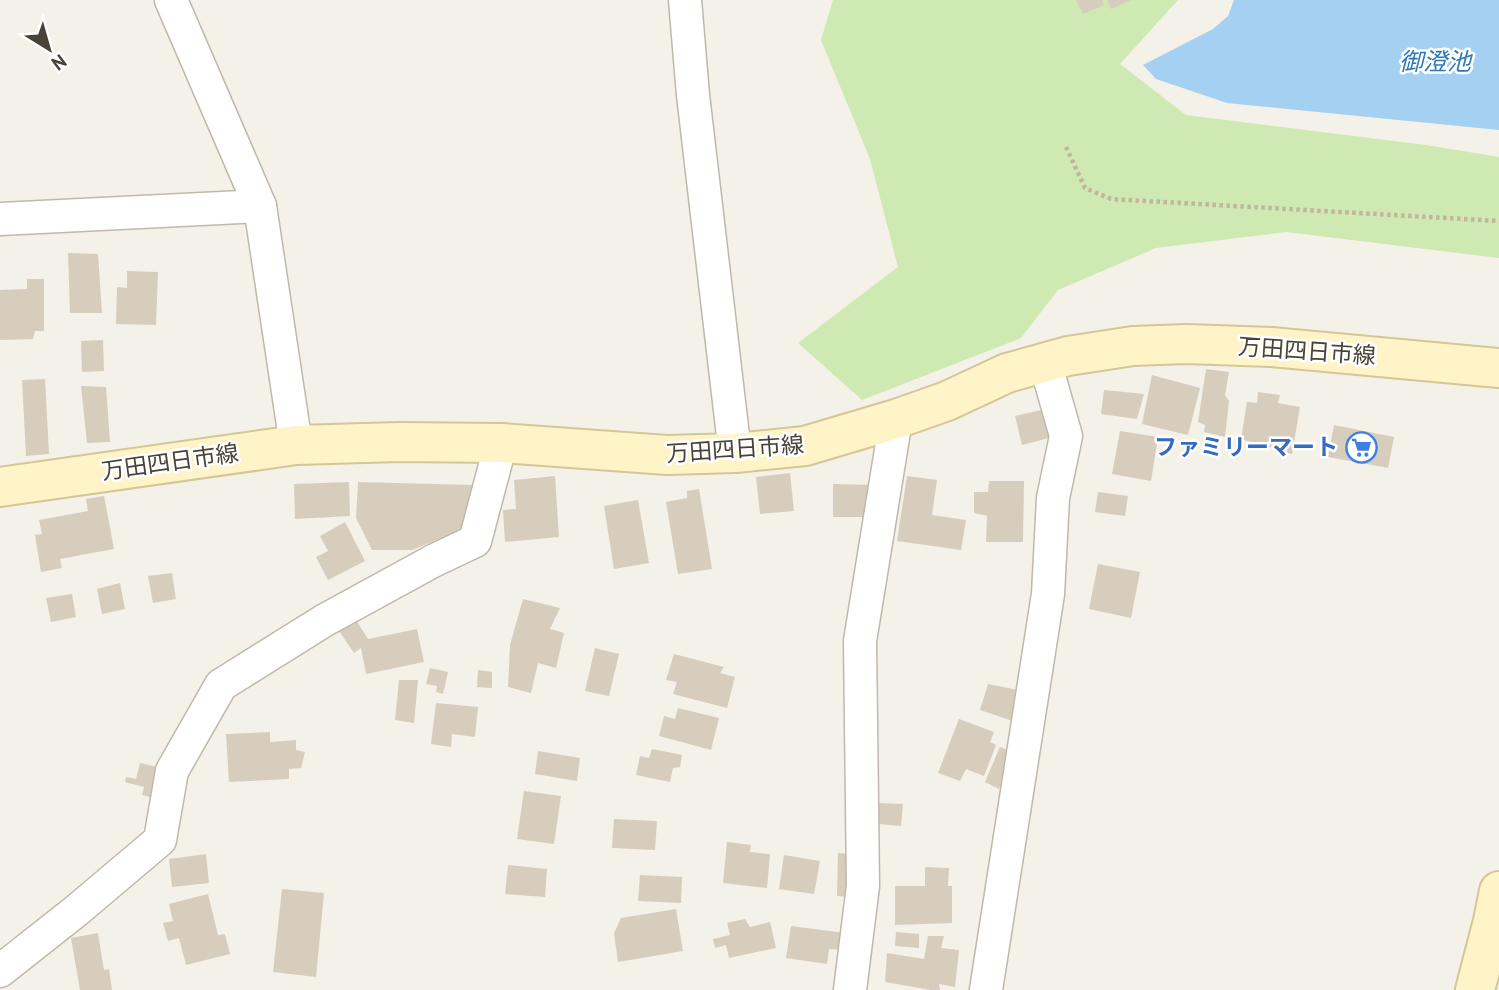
<svg xmlns="http://www.w3.org/2000/svg" width="1499" height="990" viewBox="0 0 1499 990" font-family="'PT Sans','Noto Sans JP',sans-serif">
<style>
.green{fill:#cee9b1}
.water{fill:#a4d0f2}
.building{fill:#d6cdbd}
.lines{fill:none;stroke-linecap:round;stroke-linejoin:round}
.minor-casing{stroke:#c0b9aa;stroke-width:35}
.secondary-casing{stroke:#d5c698;stroke-width:42}
.path{stroke:#c2b59b;stroke-width:4.5;stroke-dasharray:3.5 3.5;stroke-linecap:butt}
.minor{stroke:#fff;stroke-width:32}
.secondary{stroke:#fff3c8;stroke-width:38}
.labels{text-anchor:middle;stroke-width:5;stroke-linejoin:round;paint-order:stroke}
.street-label{font-size:23px;fill:#484237;stroke:#fff}
.shop-label{font-size:23px;font-weight:bold;fill:#366cbe;stroke:#fff;text-anchor:end}
.water-label{font-size:24px;font-style:italic;fill:#2d79b6;stroke:#fff}
</style>
<rect width="100%" height="100%" fill="#f4f1e8"/>
<!-- green -->
<path class="green" d="M833,0H1178L1120,64L1186,115L1426,145L1499,157V258L1286,232L1156,248L1058,290L1021,338L862,400L798,343L898,267L870,159L821,40Z"/>
<!-- water -->
<path class="water" d="M1234,0H1499V130L1227,103L1156,79L1143,65L1213,29L1228,16Z"/>
<!-- building -->
<g class="building">
<path d="M1076,0H1102L1104,5L1083,14Z"/>
<path d="M1107,0H1131L1111,9Z"/>
<path d="M68,253L98,254L102,313H70Z"/>
<path d="M127,271L158,272L156,325L116,324L117,287L127,288Z"/>
<path d="M27,279H44V331H35L33,339L0,340V290L27,289Z"/>
<path d="M103,340L104,371L82,372L81,341Z"/>
<path d="M1206,369L1229,372L1225,395L1229,401L1225,437L1204,432L1205,425L1198,422Z"/>
<path d="M1152,375L1200,388L1188,435L1142,424Z"/>
<path d="M45,379L49,454L26,456L22,380Z"/>
<path d="M81,386L106,387L110,442L87,443Z"/>
<path d="M1104,390L1144,394L1137,419L1101,414Z"/>
<path d="M1258,392L1280,395L1278,403L1300,407L1292,454L1241,439L1247,402L1257,403Z"/>
<path d="M1050,408L1056,436L1022,445L1015,416Z"/>
<path d="M1334,425L1394,437L1388,468L1328,457Z"/>
<path d="M1120,431L1158,437L1151,481L1112,474Z"/>
<path d="M790,473L794,511L760,514L756,477Z"/>
<path d="M555,476L559,537L505,542L503,510L516,509L514,480Z"/>
<path d="M907,476L937,480L932,515L966,520L961,550L897,541Z"/>
<path d="M989,481H1024L1023,542H986L987,516L974,513V492H988Z"/>
<path d="M349,482L350,516L295,519L294,484Z"/>
<path d="M358,482L473,485L472,526L412,550H372L356,518Z"/>
<path d="M833,484L873,485V517H833Z"/>
<path d="M699,489L712,569L678,574L666,502L687,498V491Z"/>
<path d="M1098,492L1128,496L1125,516L1095,512Z"/>
<path d="M104,496L114,549L60,559L62,568L41,572L35,535L42,534L39,520L88,511L86,499Z"/>
<path d="M638,500L649,563L614,569L604,506Z"/>
<path d="M345,522L365,561L328,580L316,557L328,551L320,536Z"/>
<path d="M1098,564L1140,572L1131,618L1089,609Z"/>
<path d="M172,573L176,599L153,603L148,576Z"/>
<path d="M120,583L125,609L102,614L97,589Z"/>
<path d="M72,594L76,617L51,622L46,598Z"/>
<path d="M523,599L560,608L550,629L564,633L556,668L538,663L531,693L508,687L510,645Z"/>
<path d="M354,617L368,639L417,629L424,662L366,674L361,648L354,653L337,628Z"/>
<path d="M595,648L619,654L609,696L585,691Z"/>
<path d="M674,654L724,667L720,673L735,677L727,708L673,694L677,682L666,680Z"/>
<path d="M430,668L448,672L443,694L436,692L437,686L426,684Z"/>
<path d="M478,670L492,672V688L477,687Z"/>
<path d="M399,680H418L414,723L395,720Z"/>
<path d="M988,684L1023,691L1013,721L980,710Z"/>
<path d="M436,703L478,707L475,737L452,734L451,747L431,744Z"/>
<path d="M678,708L719,718L711,750L659,736L664,716L675,719Z"/>
<path d="M959,719L994,732L990,742L996,745L984,776L966,769L960,781L938,773Z"/>
<path d="M270,732V742L296,740V750L305,752L301,768L289,769V779L229,782L226,734Z"/>
<path d="M1000,747L1016,753L999,789L985,782Z"/>
<path d="M652,749L682,755L680,767L673,768L670,782L636,775L640,756L649,758Z"/>
<path d="M538,751L580,758L577,781L535,774Z"/>
<path d="M140,763L161,768L154,798L142,795L144,787L125,782L126,777L136,779Z"/>
<path d="M524,791L561,796L554,844L517,839Z"/>
<path d="M879,803L903,804L901,826L878,824Z"/>
<path d="M614,819L657,821L655,850L612,848Z"/>
<path d="M727,842L751,845L750,852L770,854L767,888L723,883Z"/>
<path d="M838,853L852,854L850,897L837,896Z"/>
<path d="M206,854L209,883L172,887L169,859Z"/>
<path d="M784,855L820,861L814,894L779,889Z"/>
<path d="M508,865L547,869L545,897L505,894Z"/>
<path d="M925,867L949,868L948,886H952V923L895,925V886H925Z"/>
<path d="M640,875L682,877L681,903L638,901Z"/>
<path d="M282,889L324,893L316,977L273,972Z"/>
<path d="M208,894L218,935L225,934L230,954L186,965L179,938L168,941L163,923L173,921L169,904Z"/>
<path d="M676,909L683,951L618,962L614,933L621,918Z"/>
<path d="M745,919L750,927L770,922L776,948L729,958L726,945L715,948L713,939L730,935L727,923Z"/>
<path d="M791,926L845,933L843,950L829,949L827,964L786,958Z"/>
<path d="M896,932L919,934V948L895,946Z"/>
<path d="M98,933L104,970L109,969L112,990H80L71,938Z"/>
<path d="M928,936H944L941,948L959,950L955,987L939,984L940,990H931L885,982L887,953L924,959Z"/>
</g>
<g class="lines">
<defs>
<g id="minor">
<path d="M171,0L260,206L296,445"/>
<path d="M685,0L693,95L735,453"/>
<path d="M0,219L260,206"/>
<path d="M0,971L76,911L160,840L172,771L221,685L325,620L433,561L475,541L501,443"/>
<path d="M850,990L863,886L860,641L896,419"/>
<path d="M986,990L1048,594L1053,498L1066,436L1045,362"/>
</g>
<g id="secondary">
<path d="M0,487L296,445L399,442L501,443L667,455L735,453L805,446L896,419L947,401L1007,373L1068,356L1133,346L1186,344L1271,347L1499,368"/>
<path d="M1475,990L1493,921L1499,891"/>
</g>
</defs>
<!-- minor casing -->
<use href="#minor" class="minor-casing"/>
<!-- secondary casing -->
<use href="#secondary" class="secondary-casing"/>
<!-- path -->
<path class="path" d="M1066,147L1085,188L1111,199L1499,221"/>
<!-- minor -->
<use href="#minor" class="minor"/>
<!-- secondary -->
<use href="#secondary" class="secondary"/>
</g>
<!-- icons -->
<defs>
<symbol id="supermarket-ring" viewBox="-11 -11 22 22"><circle r="9.5" fill="#fff" stroke="#3f7fe0" stroke-width="1.5"/><path d="M-6-5.5h2.5l.6 2H6L4.5 2H-2.5L-4.4-4H-6ZM-1.5 3.2a1.3 1.3 0 1 0 .1 0ZM3 3.2a1.3 1.3 0 1 0 .1 0Z" fill="#3f7fe0"/></symbol>
</defs>
<g fill-rule="evenodd">
<use href="#supermarket-ring" x="1344" y="430" width="35" height="35"/>
</g>
<g class="labels">
<!-- street labels -->
<g class="street-label">
<text transform="translate(1307 351) rotate(4)" y="8">万田四日市線</text>
<text transform="translate(735 449) rotate(-4)" y="8">万田四日市線</text>
<text transform="translate(170 462) rotate(-8)" y="8">万田四日市線</text>
</g>
<!-- shop labels -->
<g class="shop-label">
<text x="1338" y="455">ファミリーマート</text>
</g>
<!-- water labels -->
<g class="water-label">
<text x="1435" y="70">御澄池</text>
</g>
</g>
<!-- north arrow -->
<g transform="translate(49 49) rotate(143)" stroke="#ffffff" stroke-width="5" paint-order="stroke">
<path d="M0-5L12 26L0 18L-12 26Z" fill="#484237"/>
<text y="-10" font-size="19" font-weight="bold" text-anchor="middle" fill="#484237">N</text>
</g>
</svg>
